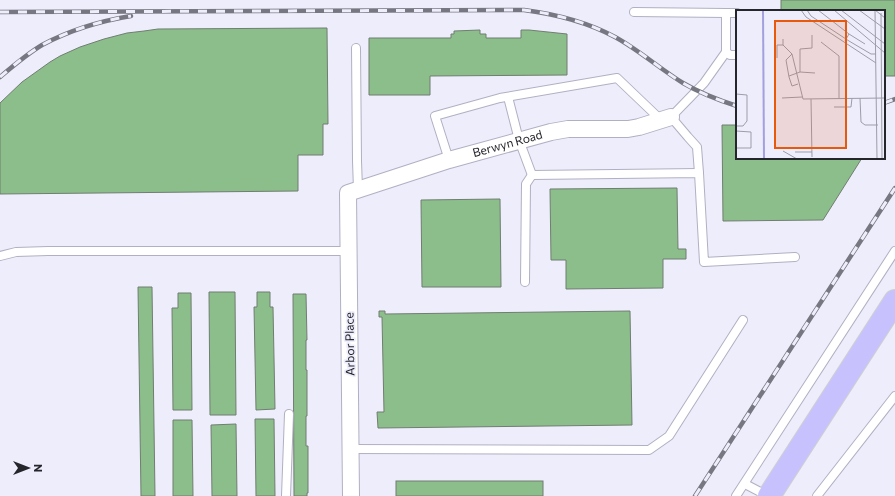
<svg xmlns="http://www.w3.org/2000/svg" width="895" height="496" viewBox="0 0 895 496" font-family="Commissioner,sans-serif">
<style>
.building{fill:#8cbe8b;stroke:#717d70}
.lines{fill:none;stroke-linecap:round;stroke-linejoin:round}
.service-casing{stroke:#b1b0c2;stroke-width:10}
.minor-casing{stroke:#b1b0c2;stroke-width:18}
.primary-casing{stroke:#cfcfd1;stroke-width:24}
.service{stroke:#fff;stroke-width:8}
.minor{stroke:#fff;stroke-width:16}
.primary{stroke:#c7c2fe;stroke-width:22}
.rail-casing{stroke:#777781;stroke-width:4.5}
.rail{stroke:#ededfc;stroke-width:3;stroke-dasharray:9;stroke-linecap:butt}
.labels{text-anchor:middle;stroke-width:3.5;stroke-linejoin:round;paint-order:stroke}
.street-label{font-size:12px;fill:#25252c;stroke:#ededfc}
.inset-river{fill:none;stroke:#a3a0dd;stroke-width:2}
.inset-road{fill:none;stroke:#9d9da9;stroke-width:1}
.view{fill:#e8590c;fill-opacity:0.15;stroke:#e8590c;stroke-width:2}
.inset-edge{fill:none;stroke:#25252c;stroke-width:2}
</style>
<rect width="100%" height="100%" fill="#ededfc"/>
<!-- building -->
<g class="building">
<path d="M781,0H895V76H884V11H781Z"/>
<path d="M327,28L328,124H323V155H298V191L0,194V103L22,82L50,62L60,56L80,47L104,39L127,33L144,31L158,29Z"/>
<path d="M480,30V34H486V38H521V30H529L567,34V75L430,76V95H369V38H451V34H454V31Z"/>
<path d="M722,125H737V158H862L823,220L723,221Z"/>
<path d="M677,188L678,249H686V259H663V288L566,289V260H551L550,189Z"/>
<path d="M500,199L501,287H422L421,200Z"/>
<path d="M138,287H152L155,496H141Z"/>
<path d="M209,292H235L236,415H210Z"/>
<path d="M257,292H270V307H273L275,409L256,410L254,307H257Z"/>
<path d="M178,293H191L192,410H173L172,308H178Z"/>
<path d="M293,294H306L307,340H306V370H307V416H306V446H308V493H307V496H294Z"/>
<path d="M379,311H385V314L630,311L632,425L378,428L377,412H384L382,317H379Z"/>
<path d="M255,419H274L275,496H256Z"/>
<path d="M173,420H192L193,496H173Z"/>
<path d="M236,424L237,496H212L211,425Z"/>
<rect x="396" y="481" width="147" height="15"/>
</g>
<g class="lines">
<defs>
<g id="service">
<path d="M634,12L726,13V52"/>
<path d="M726,13H737"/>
<path d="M356,48L357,161L358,189"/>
<path d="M508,97L519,140L532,175L699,173L704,262L795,257"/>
<path d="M449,160L435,116L500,98L617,78L661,120"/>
<path d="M699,173L697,147L688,137L671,117L704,83L726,52L730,55H737"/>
<path d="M0,256L16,252L48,251H349"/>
<path d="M525,282L526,184L532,175"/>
<path d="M351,449L649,450L669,436L743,320"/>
<path d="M745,484L768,496"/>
<path d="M286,496L289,414"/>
<path d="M736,496L895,251"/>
<path d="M817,496L895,396"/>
</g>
<g id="minor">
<path id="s1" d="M351,496L348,193L449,160L551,132L568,129H628L639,127L671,117"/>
</g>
<path id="primary" d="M769,496L895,301"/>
</defs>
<!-- service casing -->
<use href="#service" class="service-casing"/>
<!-- minor casing -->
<use href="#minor" class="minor-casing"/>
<!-- primary casing -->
<use href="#primary" class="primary-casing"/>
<!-- service -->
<use href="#service" class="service"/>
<!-- minor -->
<use href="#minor" class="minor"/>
<!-- primary -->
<use href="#primary" class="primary"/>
<defs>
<g id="rail">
<path d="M0,12L524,10C555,14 587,22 615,37C639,50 660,69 683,83C700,93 718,100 737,106"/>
<path d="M0,77C13,66 27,54 42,45C70,30 100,21 131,16"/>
<path d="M884,103L895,99"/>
<path d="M695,496L895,188"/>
</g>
</defs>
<!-- rail casing -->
<use href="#rail" class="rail-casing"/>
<!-- rail -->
<use href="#rail" class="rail"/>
</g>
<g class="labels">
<!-- street labels -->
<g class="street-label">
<text dy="4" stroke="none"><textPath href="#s1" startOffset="470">Berwyn Road</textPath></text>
<text transform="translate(350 344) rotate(-91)" y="4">Arbor Place</text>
</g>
</g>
<!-- overview -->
<g transform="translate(736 10)">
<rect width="149" height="149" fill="#ededfc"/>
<path class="inset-river" d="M27,0L28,149"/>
<path class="inset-road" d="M65,0L70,7L140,53M71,0L75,6L113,31L135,44H140M82,0L113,24L109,31M98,0L149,43M105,0L149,34M123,0L149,19M139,0L141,149M139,0L149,8M145,3L146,149M113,24L129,34M47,29V35L56,44L67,89L149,88M85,32L103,46V88M56,44L50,50L53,67L56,76L62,74M41,48V35H47M64,62L79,63M53,66L64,62V39L76,38V25M0,84L11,85V111L7,116H0M46,88L66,87M124,88L125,112L129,115H142M75,89L76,147M98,97H115L116,88M0,121L15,122V138H0M47,141L61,149M59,142H76"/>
<path class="view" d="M39,11H110V138H39Z"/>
<rect width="149" height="149" class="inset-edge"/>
</g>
<!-- north arrow -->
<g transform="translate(28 468) rotate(90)" stroke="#ededfc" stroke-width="3" paint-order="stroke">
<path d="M0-3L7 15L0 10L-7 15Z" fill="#25252c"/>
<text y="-6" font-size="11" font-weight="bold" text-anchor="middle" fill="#25252c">N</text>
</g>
</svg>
